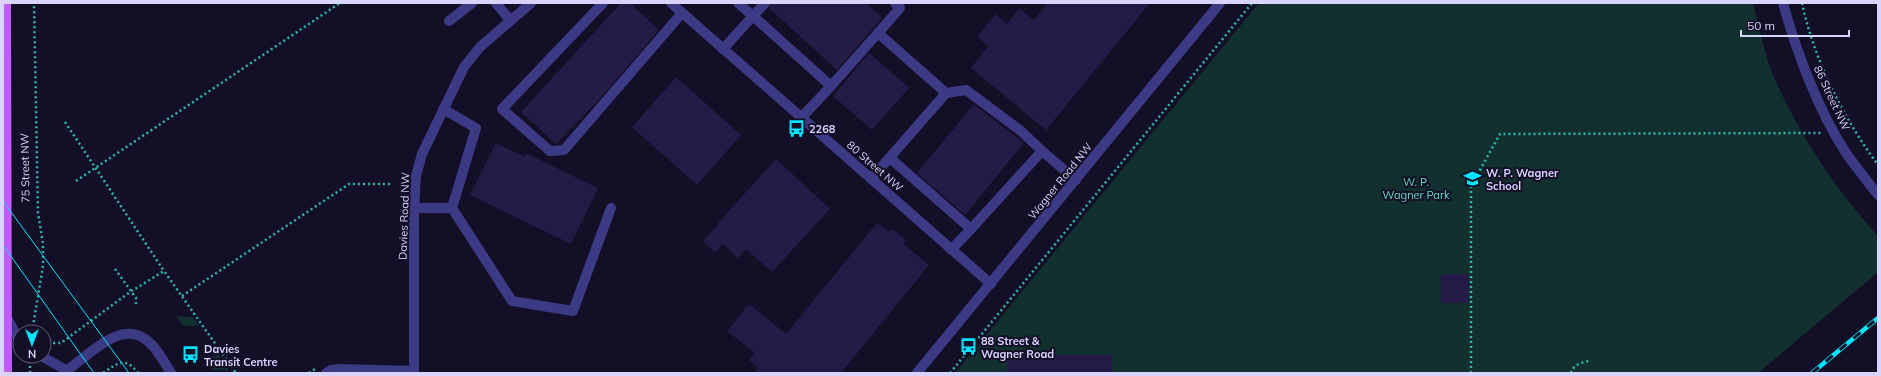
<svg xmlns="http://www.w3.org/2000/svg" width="1881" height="376" viewBox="0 0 1881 376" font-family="Mulish,sans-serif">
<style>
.green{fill:#12302f}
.building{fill:#241b47}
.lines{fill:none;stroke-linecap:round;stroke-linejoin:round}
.path{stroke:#2fb8b0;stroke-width:2.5;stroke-dasharray:2 3;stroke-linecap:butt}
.minor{stroke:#3d3a85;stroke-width:10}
.major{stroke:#c25bff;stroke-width:10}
.tram{stroke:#00e5ff;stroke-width:1}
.rail-casing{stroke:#00e5ff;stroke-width:4.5}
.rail{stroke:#130f26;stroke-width:3;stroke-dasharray:9;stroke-linecap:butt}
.labels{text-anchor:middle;stroke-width:4;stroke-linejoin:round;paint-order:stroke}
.street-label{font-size:11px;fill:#d9d4ff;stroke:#130f26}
.poi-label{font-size:11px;font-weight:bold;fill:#d9d4ff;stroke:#130f26;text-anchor:start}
.park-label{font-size:11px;fill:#5fe0c0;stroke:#130f26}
</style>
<rect width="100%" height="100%" fill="#130f26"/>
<!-- green -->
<g class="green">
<path d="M1259,3H1753C1759,27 1766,60 1776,82C1802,139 1836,190 1878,236V272L1758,373H955Z"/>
<path d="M176,316L193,317L199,326H183Z"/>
<path d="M203,356H220L229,370H213Z"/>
</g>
<!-- building -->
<g class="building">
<path d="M621,3H630L659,30L598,101L556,144L521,112Z"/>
<path d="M771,3H866L882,18L837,70L769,8Z"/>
<path d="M1048,3H1150L1046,130L971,68L988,46L977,37L996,14L1007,24L1019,8L1034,20Z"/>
<path d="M869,53L909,88L872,130L833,96Z"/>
<path d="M676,77L741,135L697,185L632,127Z"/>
<path d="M974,104L1024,143L965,215L917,173Z"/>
<path d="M496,143L525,157L526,153L598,188L571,244L470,195Z"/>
<path d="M776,159L830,209L772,272L746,249L738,258L723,244L715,253L703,241L719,224L718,223Z"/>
<path d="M877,223L889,232L892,229L906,240L903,244L929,265L841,373H754L758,368L749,360L755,353L727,331L749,304L786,334Z"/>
<rect x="1441" y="274" width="28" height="29"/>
<rect x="1007" y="355" width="105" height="18"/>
</g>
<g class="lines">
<!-- path -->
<g class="path">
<path d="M1802,3C1814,60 1844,119 1878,165"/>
<path d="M65,122L164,271"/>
<path d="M76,181L340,3"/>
<path d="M115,269L136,298V304"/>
<path d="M182,296L349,184H390"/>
<path d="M32,332L43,266V244L38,213L34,3"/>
<path d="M44,339L54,343H61L130,292L164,271L236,373"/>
<path d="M30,373V362"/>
<path d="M103,373C118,363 125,356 138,373"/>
<path d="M309,373L315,369"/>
<path d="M950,373L1252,3"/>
<path d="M1471,373V186L1500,134L1822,133"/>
<path d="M1571,373C1573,365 1582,362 1590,361"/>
</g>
<!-- minor -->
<g class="minor">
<path d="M496,3L510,20"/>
<path d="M603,3L502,109L550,151L564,150L682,13"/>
<path d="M671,3L991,284"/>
<path d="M738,3L753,16L765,3"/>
<path d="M1783,3C1796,51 1819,112 1846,153C1856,167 1867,181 1878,195"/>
<path d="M449,21L472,3"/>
<path d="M878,33L900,8L895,3"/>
<path d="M723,49L753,16L831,86L801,118"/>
<path d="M831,86L878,33L946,93L871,179"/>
<path d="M946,93L966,90L1021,131L1042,151"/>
<path d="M890,158L971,229L951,250"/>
<path d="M414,208H452L476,128L443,109"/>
<path d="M452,208L512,301L573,311L611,208"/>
<path d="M971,229L1042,151L1076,180"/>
<path d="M7,318L20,342"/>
<path d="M41,356L68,371"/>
<path d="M67,373L70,368C90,354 120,321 145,339C156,346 164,362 171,373"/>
<path d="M326,373L331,370L340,369L414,371"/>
<path d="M414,373V208L416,176L422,154L464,67L480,47L531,3"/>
<path d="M917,373L1220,3"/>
</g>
<!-- major -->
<path class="major" d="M6,3L7,373"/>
<!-- tram -->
<g class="tram">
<path d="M3,201L129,373"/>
<path d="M3,245L94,373"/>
</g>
<defs>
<path id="rail" d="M1812,373L1878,318"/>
</defs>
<!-- rail casing -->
<use href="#rail" class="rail-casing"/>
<!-- rail -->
<use href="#rail" class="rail"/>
</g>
<!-- icons -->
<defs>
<symbol id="bus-bare" viewBox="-9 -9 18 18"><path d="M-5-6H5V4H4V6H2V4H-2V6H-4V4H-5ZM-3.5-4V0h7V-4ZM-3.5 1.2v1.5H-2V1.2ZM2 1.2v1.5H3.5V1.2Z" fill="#00e5ff" stroke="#130f26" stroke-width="2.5" paint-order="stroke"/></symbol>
<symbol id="school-bare" viewBox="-9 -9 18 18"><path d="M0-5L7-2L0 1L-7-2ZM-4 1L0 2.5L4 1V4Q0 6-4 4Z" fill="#00e5ff" stroke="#130f26" stroke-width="2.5" paint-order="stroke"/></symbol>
</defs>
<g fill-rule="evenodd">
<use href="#bus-bare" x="784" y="116" width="25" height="25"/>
<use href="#school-bare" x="1460" y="166" width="25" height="25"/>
<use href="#bus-bare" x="956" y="334" width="25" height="25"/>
<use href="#bus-bare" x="178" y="342" width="25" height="25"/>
</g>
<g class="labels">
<!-- street labels -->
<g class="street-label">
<text transform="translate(1832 98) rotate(65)" y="4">86 Street NW</text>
<text transform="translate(875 166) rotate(41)" y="4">80 Street NW</text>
<text transform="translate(25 168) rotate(-91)" y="4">75 Street NW</text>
<text transform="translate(1060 181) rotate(-51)" y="4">Wagner Road NW</text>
<text transform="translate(404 216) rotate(-88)" y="4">Davies Road NW</text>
</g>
<!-- poi labels -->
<g class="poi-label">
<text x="809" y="133">2268</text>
<text x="1486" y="177">W. P. Wagner<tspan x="1486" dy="13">School</tspan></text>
<text x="981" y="345">88 Street &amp;<tspan x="981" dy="13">Wagner Road</tspan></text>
<text x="204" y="353">Davies<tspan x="204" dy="13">Transit Centre</tspan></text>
</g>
<!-- park labels -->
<g class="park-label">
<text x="1416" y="186">W. P.<tspan x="1416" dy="13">Wagner Park</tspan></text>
</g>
</g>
<!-- border -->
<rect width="1881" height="376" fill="none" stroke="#d9d4ff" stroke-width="8"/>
<!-- north arrow -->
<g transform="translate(32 344) rotate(180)"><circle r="19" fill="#130f26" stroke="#625e7d"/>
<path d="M0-3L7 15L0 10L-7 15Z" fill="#00e5ff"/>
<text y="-6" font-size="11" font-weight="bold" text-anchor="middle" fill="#d9d4ff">N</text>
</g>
<!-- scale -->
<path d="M1741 30v6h108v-6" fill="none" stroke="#d9d4ff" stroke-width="2"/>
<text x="1747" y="30" font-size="12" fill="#d9d4ff" stroke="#130f26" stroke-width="3" paint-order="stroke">50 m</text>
</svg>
